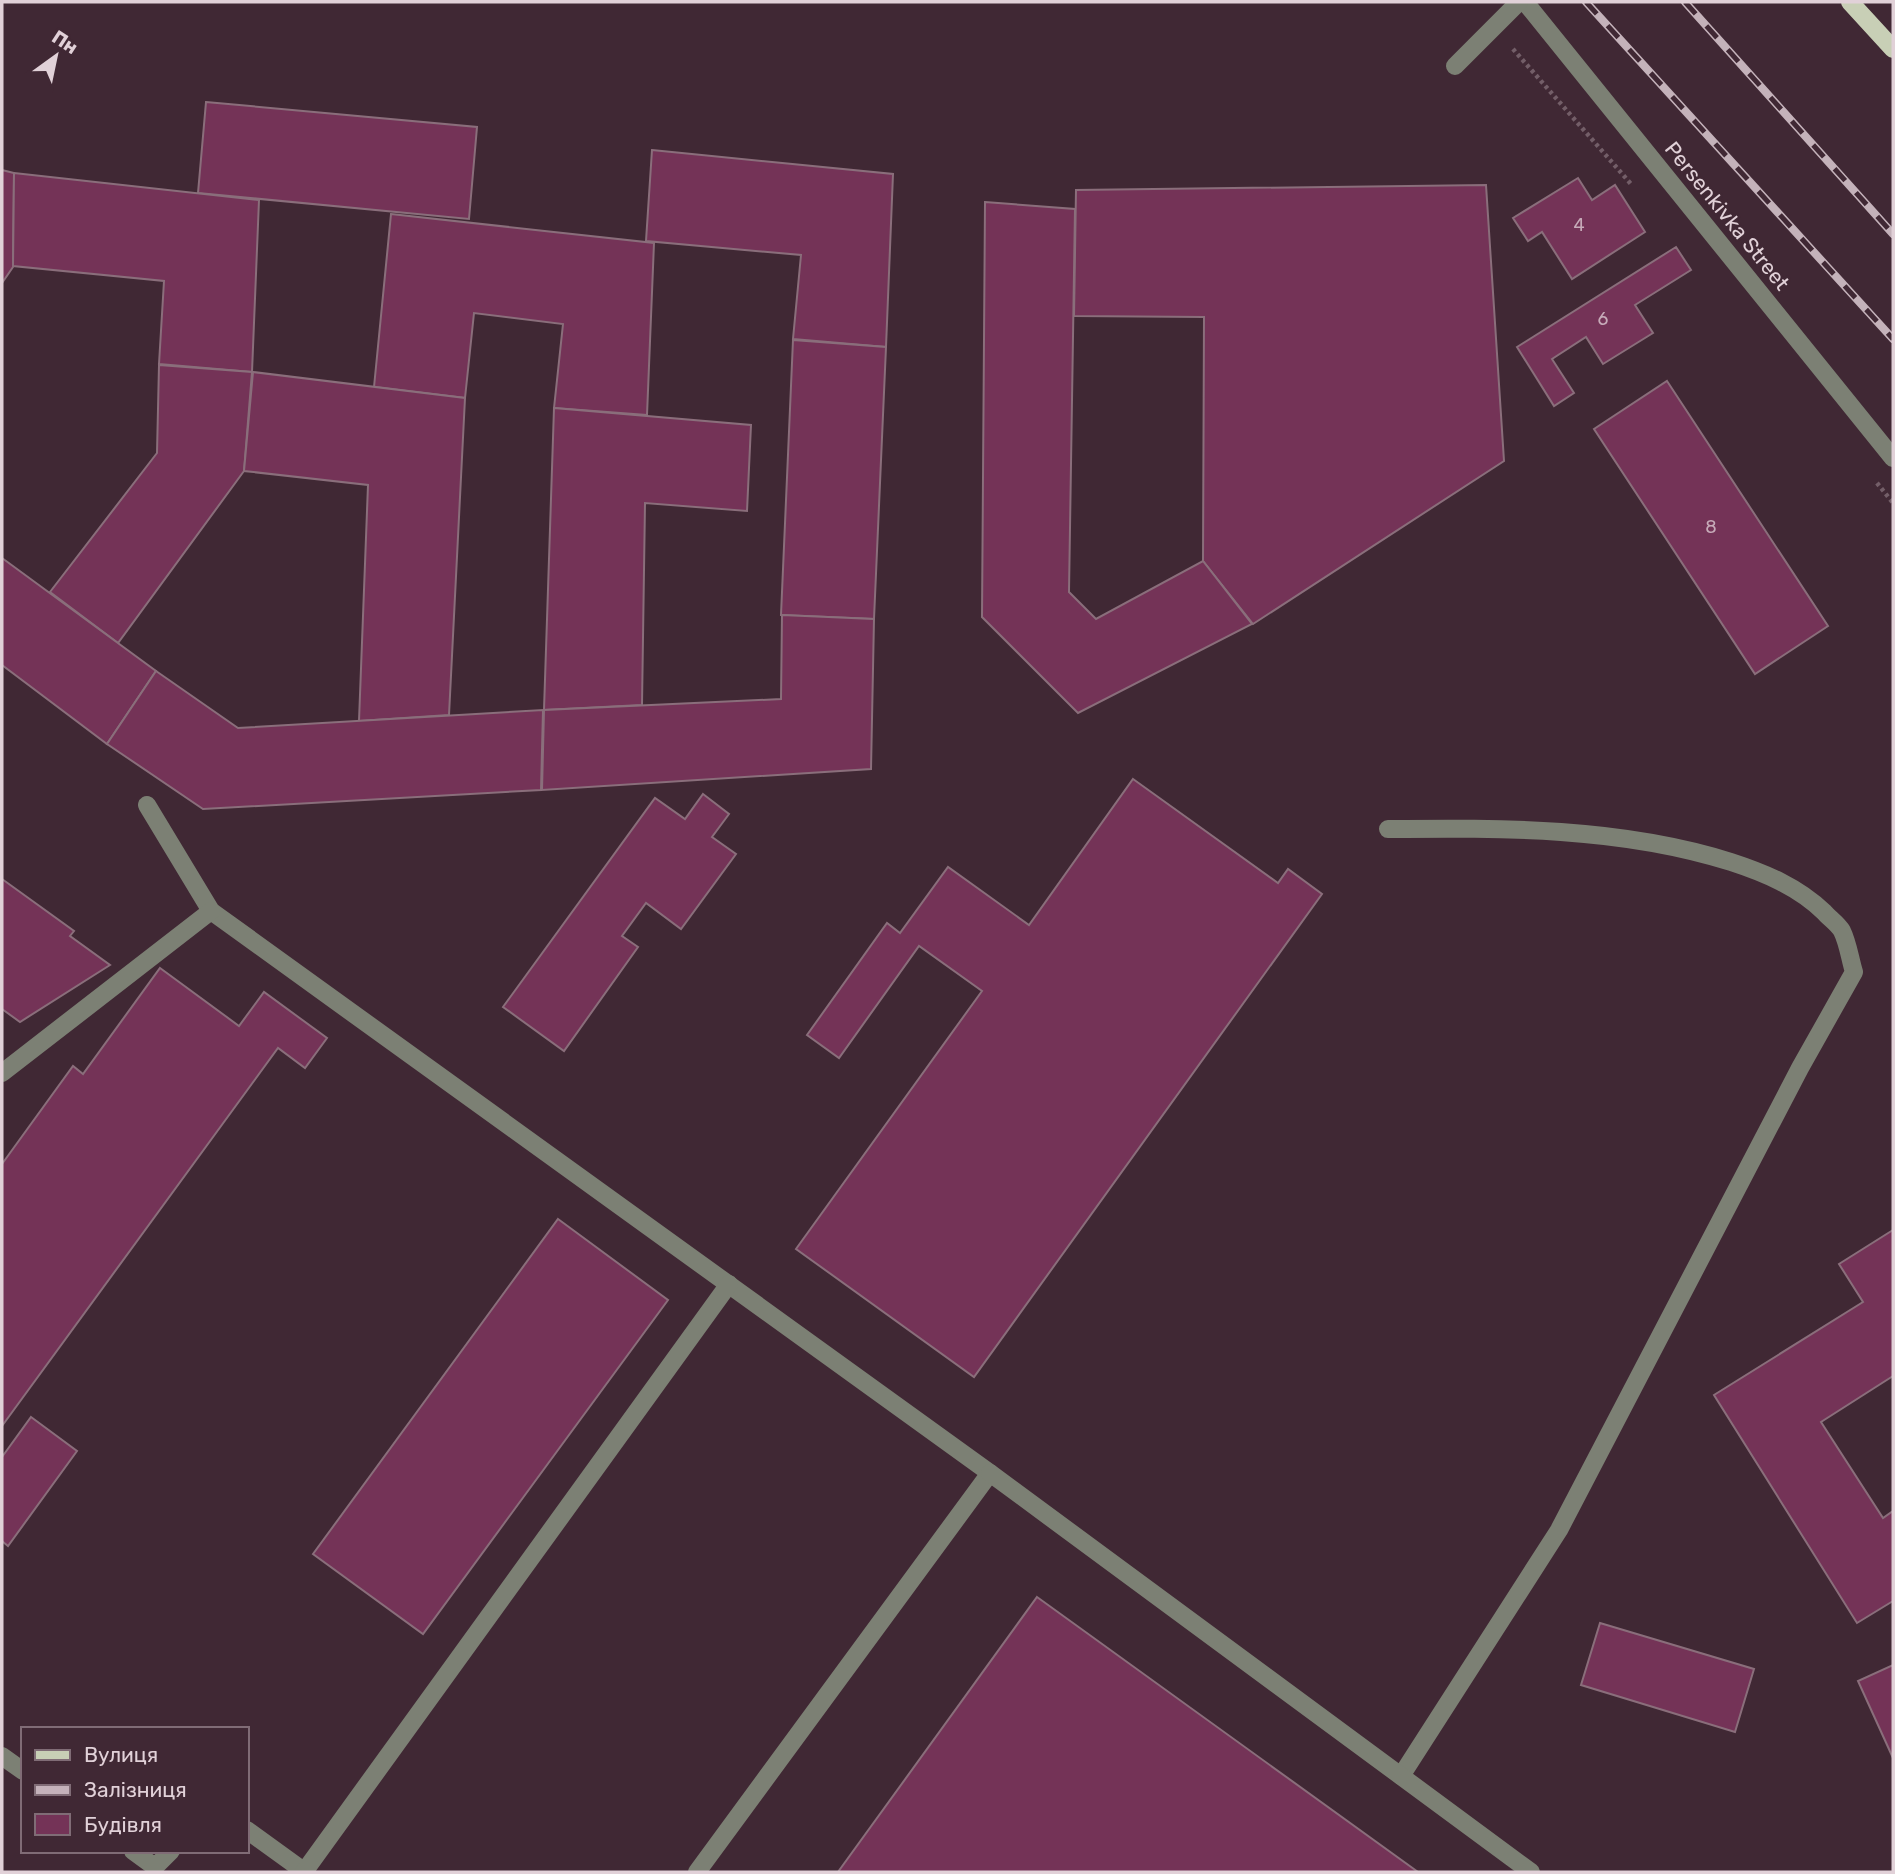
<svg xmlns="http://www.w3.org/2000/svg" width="1895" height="1874" viewBox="0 0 1895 1874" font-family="Rubik,sans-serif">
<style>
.building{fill:#743357;stroke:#8a6e7b;stroke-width:2}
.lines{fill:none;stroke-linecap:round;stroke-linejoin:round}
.path{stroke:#735e68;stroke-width:4.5;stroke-dasharray:3.5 3.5;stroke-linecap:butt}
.minor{stroke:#7c8074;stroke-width:18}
.major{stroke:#c8cfb6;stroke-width:18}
.rail-casing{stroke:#c4b2ba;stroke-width:8}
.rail{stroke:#402834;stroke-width:5;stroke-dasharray:16;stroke-linecap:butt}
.labels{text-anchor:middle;stroke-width:5;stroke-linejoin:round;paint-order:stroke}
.number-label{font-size:18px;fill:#c6aab8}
.street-label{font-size:21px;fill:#e1d1d8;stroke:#402834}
</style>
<rect width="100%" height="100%" fill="#402834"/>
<!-- building -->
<g class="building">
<path d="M206,102L477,127L469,219L198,193Z"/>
<path d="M652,150L893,174L886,347L793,339L801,255L646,241Z"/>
<path d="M2,170L14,173L13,267L2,283Z"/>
<path d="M14,173L259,200L252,372L159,364L164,281L13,266Z"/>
<path d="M1578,178L1592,200L1615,185L1645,232L1572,279L1542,232L1528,241L1513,218Z"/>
<path d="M1486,185L1504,461L1253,624L1203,561L1204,317L1074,316L1076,190Z"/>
<path d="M985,202L1075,209L1069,592L1096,619L1203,561L1252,624L1078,713L982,617Z"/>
<path d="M391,214L654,243L647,415L554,408L563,324L474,313L465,398L374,387Z"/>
<path d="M1676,247L1691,270L1635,305L1653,333L1603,364L1586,337L1552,359L1574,393L1554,406L1517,347Z"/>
<path d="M793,340L886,347L874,619L781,615Z"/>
<path d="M159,365L252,372L244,471L118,643L50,592L157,453Z"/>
<path d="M253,372L465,398L449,715L359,721L368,485L244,471Z"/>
<path d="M1667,381L1828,626L1755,674L1594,429Z"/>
<path d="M554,408L751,425L747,511L645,503L642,705L544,710Z"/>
<path d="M2,558L156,671L107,744L2,665Z"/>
<path d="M782,615L874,619L871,769L542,790L544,710L781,699Z"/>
<path d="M156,671L238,728L543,710L541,790L203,809L107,744Z"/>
<path d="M1133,779L1278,883L1288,869L1322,894L974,1377L796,1249L982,991L919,946L839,1058L807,1035L887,923L900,933L948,867L1029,925Z"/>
<path d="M703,794L729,814L712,837L736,854L681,929L646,903L622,936L638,947L564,1051L503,1007L655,798L685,819Z"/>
<path d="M2,879L74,931L70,936L110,965L20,1022L2,1009Z"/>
<path d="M160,968L239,1026L264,992L327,1038L305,1068L278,1048L2,1426V1164L73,1066L83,1074Z"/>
<path d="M558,1219L668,1300L423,1634L313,1554Z"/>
<path d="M1893,1230V1376L1821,1422L1883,1518L1893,1511V1601L1857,1623L1714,1395L1863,1302L1839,1264Z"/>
<path d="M31,1417L77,1451L8,1546L2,1541V1457Z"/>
<path d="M1037,1597L1418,1872H838Z"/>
<path d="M1600,1623L1754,1669L1735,1732L1581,1685Z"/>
<path d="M1893,1665V1758L1858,1681Z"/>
</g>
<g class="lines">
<!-- path -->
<g class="path">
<path d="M1513,49L1631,184"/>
<path d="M1877,483L1893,503"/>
</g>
<!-- minor -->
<g class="minor">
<path d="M1525,2L1893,458"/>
<path d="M1455,66L1519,2"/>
<path d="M147,805L211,911L990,1473L697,1872"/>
<path d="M1388,829C1503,828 1620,827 1731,862C1765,873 1798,887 1824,912C1829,918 1838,924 1842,931C1848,943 1850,959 1854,972L1800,1068L1559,1530L1401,1776"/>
<path d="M2,1073L211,911"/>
<path d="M990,1473L1531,1872"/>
<path d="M2,1756L23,1771"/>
<path d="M247,1830L305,1872"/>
<path d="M133,1851L155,1867L171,1851"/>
<path d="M304,1872L729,1284"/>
</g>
<!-- major -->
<path class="major" d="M1850,2L1893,49"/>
<defs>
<g id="rail">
<path d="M1586,2L1893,339"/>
<path d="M1685,2L1893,234"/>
</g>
</defs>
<!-- rail casing -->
<use href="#rail" class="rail-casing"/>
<!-- rail -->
<use href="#rail" class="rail"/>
</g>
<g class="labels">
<!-- number labels -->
<g class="number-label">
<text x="1579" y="231">4</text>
<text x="1603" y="325">6</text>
<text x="1711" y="533">8</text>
</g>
<!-- street labels -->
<g class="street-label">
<text transform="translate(1727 216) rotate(51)" y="7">Persenkivka Street</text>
</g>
</g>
<!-- border -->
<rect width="1895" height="1874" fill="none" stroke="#e1d1d8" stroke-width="7"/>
<!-- legend -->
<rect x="21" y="1727" width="228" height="126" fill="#402834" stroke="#806c76" stroke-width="2"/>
<rect x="35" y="1750" width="35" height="10" fill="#c8cfb6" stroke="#806c76" stroke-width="2"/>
<text x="84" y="1762" font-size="21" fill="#e1d1d8">Вулиця</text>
<rect x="35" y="1785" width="35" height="10" fill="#c4b2ba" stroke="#806c76" stroke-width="2"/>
<text x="84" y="1797" font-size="21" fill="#e1d1d8">Залізниця</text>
<rect x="35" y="1814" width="35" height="21" fill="#743357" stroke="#806c76" stroke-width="2"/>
<text x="84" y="1832" font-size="21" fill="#e1d1d8">Будівля</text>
<!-- north arrow -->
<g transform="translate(56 56) rotate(33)" stroke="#402834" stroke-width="5" paint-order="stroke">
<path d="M0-5L12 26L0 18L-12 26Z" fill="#e1d1d8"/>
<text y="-10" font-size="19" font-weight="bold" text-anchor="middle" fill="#e1d1d8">Пн</text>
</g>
</svg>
